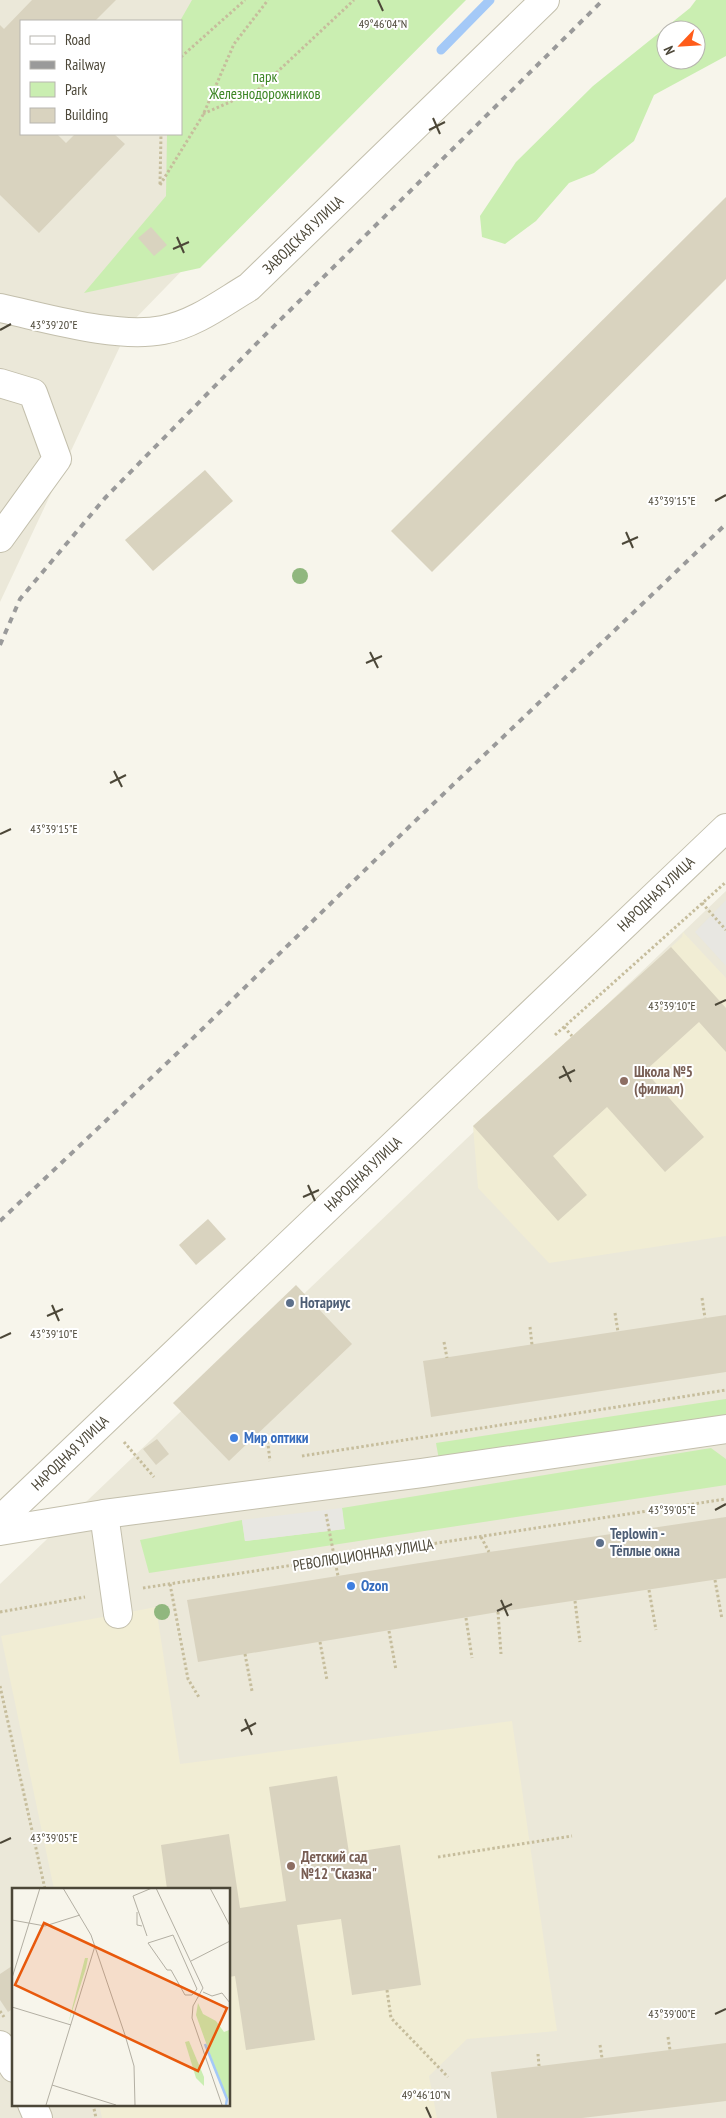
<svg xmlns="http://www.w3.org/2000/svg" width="726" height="2118" viewBox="0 0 726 2118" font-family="'PT Sans Narrow',sans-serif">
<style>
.residential{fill:#ebe8d9;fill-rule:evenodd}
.education{fill:#f1edd4}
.green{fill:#caeeb1;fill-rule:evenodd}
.parking{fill:#e8e7e2}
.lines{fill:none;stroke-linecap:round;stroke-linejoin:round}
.stream{stroke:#a4c9f7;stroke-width:9}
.building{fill:#d9d3bf}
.minor-casing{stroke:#c3bfac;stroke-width:30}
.path{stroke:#c6bd9c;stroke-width:3;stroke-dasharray:2.5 2.5;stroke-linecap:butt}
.minor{stroke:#fff;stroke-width:28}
.rail{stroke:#9a9a9a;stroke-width:4;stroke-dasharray:6 6;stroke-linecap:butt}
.tree{fill:#90b77e}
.ticks{fill:none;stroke:#4c4738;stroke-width:2}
.education-dot{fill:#8d6e63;stroke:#fff;stroke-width:2}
.service-dot{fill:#5c6f8a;stroke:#fff;stroke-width:2}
.shop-dot{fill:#3f7fe0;stroke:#fff;stroke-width:2}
.labels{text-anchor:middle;stroke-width:4;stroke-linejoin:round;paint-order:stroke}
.park-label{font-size:15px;fill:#3b8524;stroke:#fff}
.street-label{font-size:15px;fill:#4c4738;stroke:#fff}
.education-label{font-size:15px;font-weight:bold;fill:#785e54;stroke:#fff;text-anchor:start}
.service-label{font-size:15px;font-weight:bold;fill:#4e5e75;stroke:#fff;text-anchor:start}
.shop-label{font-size:15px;font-weight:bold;fill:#366cbe;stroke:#fff;text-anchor:start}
.inset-river{fill:none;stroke:#a4c9f7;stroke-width:2.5}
.inset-road{fill:none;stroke:#b3afa3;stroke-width:1}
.view{fill:#e8590c;fill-opacity:0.15;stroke:#e8590c;stroke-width:2.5}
.inset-edge{fill:none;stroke:#4c4738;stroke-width:2.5}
.ticks-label{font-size:12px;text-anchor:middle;fill:#4c4738;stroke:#fff;stroke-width:4;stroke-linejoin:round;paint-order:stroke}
</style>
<rect width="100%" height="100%" fill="#f7f5eb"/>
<!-- residential -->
<g class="residential">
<path d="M0,0H454L339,109L131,323L0,602ZM21,21H181V134H21Z"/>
<path d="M726,891V2118H0V1584ZM14,1889H229V2104H14Z"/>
</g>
<!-- education -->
<g class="education">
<path d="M683,932L726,978V1236L549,1263L478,1188L473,1126L671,947L682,937Z"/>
<path d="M156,1607L180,1764L512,1721L557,2031L467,2039L429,2076L437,2118H102L99,2104H229V1889H54L1,1636Z"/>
</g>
<!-- green -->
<g class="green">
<path d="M192,0H466L200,268L84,293L166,196L167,134H181V21H180Z"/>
<path d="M696,0H726V56L654,95L634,141L594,173L569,183L536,221L505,244L482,237L480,216L516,162L593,86L690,8ZM666,30H696V60H666Z"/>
<path d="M726,1399V1416L439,1460L436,1443Z"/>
<path d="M711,1448L726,1459V1485L149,1573L140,1540L242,1520L245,1541L344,1529L342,1508Z"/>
</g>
<!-- parking -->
<g class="parking">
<path d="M726,900V966L695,932Z"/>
<path d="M342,1508L345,1529L245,1541L242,1520Z"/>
</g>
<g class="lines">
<!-- stream -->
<path class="stream" d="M441,50L490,0"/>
</g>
<!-- building -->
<g class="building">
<path d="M32,0H116L95,21H21V134H57L66,143L75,134H114L125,144L39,233L0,195V25L4,29Z"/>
<path d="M726,197V279L432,572L391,531Z"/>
<path d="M151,227L167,245L154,256L138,238Z"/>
<path d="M205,470L233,501L153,571L125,540Z"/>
<path d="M671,947L726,1008V1052L699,1022L645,1071L704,1137L665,1172L607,1107L553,1156L587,1195L558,1221L473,1126Z"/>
<path d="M208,1219L226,1239L196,1265L179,1245Z"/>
<path d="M296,1285L352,1344L229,1461L173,1403Z"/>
<path d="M726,1315V1372L431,1417L423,1361Z"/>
<path d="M157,1439L169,1454L156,1465L143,1449Z"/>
<path d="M726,1517V1578L498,1612L198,1662L187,1600L489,1552Z"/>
<path d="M337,1776L349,1853L400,1845L421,1985L352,1995L341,1919L297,1925L315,2040L246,2050L235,1976L229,1977V1889H167L161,1845L229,1834L240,1908L286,1901L269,1787Z"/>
<path d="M12,1966L14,1968V2008L8,2012L0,2000V1974Z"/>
<path d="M726,2043V2101L582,2118H497L491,2072Z"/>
</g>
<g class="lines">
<defs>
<g id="minor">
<path d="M0,308C47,318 116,339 163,330C195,324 222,303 249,287L545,0"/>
<path d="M0,383L33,393L57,459L0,538"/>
<path d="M104,1514L118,1614"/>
<path d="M0,1520L726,828"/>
<path d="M0,1531L104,1514L422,1473L726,1429"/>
<path d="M0,2045L14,2068"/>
<path d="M32,2104L38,2118"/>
</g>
</defs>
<!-- minor casing -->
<use href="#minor" class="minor-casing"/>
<!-- path -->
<g class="path">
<path d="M181,57L245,0"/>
<path d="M203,114L259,89L354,0"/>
<path d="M160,184L161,134"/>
<path d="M160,185L203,115L234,44L268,0"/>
<path d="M702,903L726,930"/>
<path d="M564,1027L572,1036"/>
<path d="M555,1035L726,882"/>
<path d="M702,1298L705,1318"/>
<path d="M615,1313L618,1332"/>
<path d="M530,1327L532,1345"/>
<path d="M444,1342L447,1358"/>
<path d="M267,1436L270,1461"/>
<path d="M124,1442L154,1477"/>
<path d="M302,1456L726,1390"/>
<path d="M326,1514L338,1576"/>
<path d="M481,1537L489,1552"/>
<path d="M715,1580L722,1619"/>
<path d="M170,1584L188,1679L200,1699"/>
<path d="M143,1588L726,1499"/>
<path d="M649,1590L656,1630"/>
<path d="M575,1601L580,1642"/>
<path d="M0,1612L85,1597"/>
<path d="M498,1612L501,1654"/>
<path d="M466,1618L472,1658"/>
<path d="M389,1631L396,1670"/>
<path d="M320,1642L327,1680"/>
<path d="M245,1654L252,1691"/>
<path d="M0,1686L45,1889"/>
<path d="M438,1857L572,1836"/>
<path d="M387,1990L391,2018L448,2077"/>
<path d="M0,2011L4,2017"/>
<path d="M668,2037L670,2050"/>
<path d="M600,2045L602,2058"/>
<path d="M538,2054L539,2066"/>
<path d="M93,2104L96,2118"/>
</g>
<!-- minor -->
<use href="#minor" class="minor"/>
<!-- rail -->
<g class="rail">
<path d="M0,645L20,599L105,498L263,337L603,0"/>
<path d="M0,1221L188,1043L412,824L726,524"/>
</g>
</g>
<!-- trees -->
<g class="tree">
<circle cx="300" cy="576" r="8"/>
<circle cx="162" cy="1612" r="8"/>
</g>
<!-- ticks -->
<path class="ticks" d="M378,0L383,11M433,118L440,134M429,130L445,122M177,237L184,253M173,249L189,242M0,330L11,324M715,501L726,495M626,532L633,548M622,544L638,537M370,652L378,668M366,663L382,656M114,771L122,787M110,783L126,775M0,834L11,829M715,1005L726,1000M563,1066L571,1082M559,1078L575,1070M308,1185L315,1201M303,1197L319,1190M52,1305L59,1321M47,1316L63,1309M0,1338L11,1333M715,1510L726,1504M501,1600L508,1616M497,1611L512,1604M245,1719L252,1735M241,1731L256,1723M0,1843L11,1838M715,2014L726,2009M426,2107L431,2118"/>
<!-- markers -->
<g class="education-dot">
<circle cx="624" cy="1081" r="5"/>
<circle cx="291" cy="1866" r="5"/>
</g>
<g class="service-dot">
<circle cx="290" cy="1303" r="5"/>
<circle cx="600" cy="1543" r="5"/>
</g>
<g class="shop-dot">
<circle cx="234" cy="1438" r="5"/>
<circle cx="351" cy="1586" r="5"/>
</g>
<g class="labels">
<!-- park labels -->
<g class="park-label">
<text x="265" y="82">парк<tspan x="265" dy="17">Железнодорожников</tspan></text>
</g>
<!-- street labels -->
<g class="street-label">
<text transform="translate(303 235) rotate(-44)" y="5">ЗАВОДСКАЯ УЛИЦА</text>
<text transform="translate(656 894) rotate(-44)" y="5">НАРОДНАЯ УЛИЦА</text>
<text transform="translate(363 1174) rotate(-44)" y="5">НАРОДНАЯ УЛИЦА</text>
<text transform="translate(70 1453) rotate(-44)" y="5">НАРОДНАЯ УЛИЦА</text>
<text transform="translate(363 1555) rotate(-9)" y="5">РЕВОЛЮЦИОННАЯ УЛИЦА</text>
</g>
<!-- education labels -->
<g class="education-label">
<text x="634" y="1077">Школа №5<tspan x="634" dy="17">(филиал)</tspan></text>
<text x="301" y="1862">Детский сад<tspan x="301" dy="17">№12 "Сказка"</tspan></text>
</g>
<!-- service labels -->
<g class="service-label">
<text x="300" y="1308">Нотариус</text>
<text x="610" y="1539">Teplowin -<tspan x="610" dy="17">Тёплые окна</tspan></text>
</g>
<!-- shop labels -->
<g class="shop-label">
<text x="244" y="1443">Мир оптики</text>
<text x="361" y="1591">Ozon</text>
</g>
</g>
<!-- overview -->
<g transform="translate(12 1888)">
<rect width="218" height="218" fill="#f7f5eb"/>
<path d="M73,70H76L74,80L56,136ZM186,115L191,126L204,133L212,144L217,142V211L212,205L184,127ZM177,153L192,189V198L184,190L173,154Z" fill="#caeeb1"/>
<path class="inset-river" d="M193,156L215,211L214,217"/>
<path class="inset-road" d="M51,0L79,47L113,147L122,178L123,217M144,0L191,100L181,118L180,130L210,217M198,0L218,38M125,24V37L130,38M0,32L33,38L68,27M161,47L185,101L180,107H173L159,82H155L136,55ZM135,48L121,8L140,0M179,73L218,53M0,90L28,0M191,104L200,108L210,105L218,115M0,119L59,137M40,197L104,217M34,217L83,58"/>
<path class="view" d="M32,35L215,120L186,183L3,97Z"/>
<rect width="218" height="218" class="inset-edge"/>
</g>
<g class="ticks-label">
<text x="383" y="28">49°46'04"N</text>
<text x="54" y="329">43°39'20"E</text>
<text x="672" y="505">43°39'15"E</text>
<text x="54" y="833">43°39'15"E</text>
<text x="672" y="1010">43°39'10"E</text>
<text x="54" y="1338">43°39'10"E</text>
<text x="672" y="1514">43°39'05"E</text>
<text x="54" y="1842">43°39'05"E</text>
<text x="672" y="2018">43°39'00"E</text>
<text x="426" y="2099">49°46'10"N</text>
</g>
<!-- legend -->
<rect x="20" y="20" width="162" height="115" fill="#ffffff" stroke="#b7b5af"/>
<rect x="30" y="36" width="25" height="8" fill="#ffffff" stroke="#b7b5af"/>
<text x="65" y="45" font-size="15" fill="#4c4738">Road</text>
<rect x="30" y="61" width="25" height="8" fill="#9a9a9a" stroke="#b7b5af"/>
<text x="65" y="70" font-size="15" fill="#4c4738">Railway</text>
<rect x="30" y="82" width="25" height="15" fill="#caeeb1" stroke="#b7b5af"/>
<text x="65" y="95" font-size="15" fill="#4c4738">Park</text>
<rect x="30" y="108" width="25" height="15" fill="#d9d3bf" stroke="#b7b5af"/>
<text x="65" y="120" font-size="15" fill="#4c4738">Building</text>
<!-- north arrow -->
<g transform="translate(681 45) rotate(245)"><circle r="24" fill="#ffffff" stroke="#b7b5af"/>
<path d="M0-4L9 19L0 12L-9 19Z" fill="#ff5c1a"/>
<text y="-8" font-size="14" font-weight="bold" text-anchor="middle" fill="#4c4738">N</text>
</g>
</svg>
